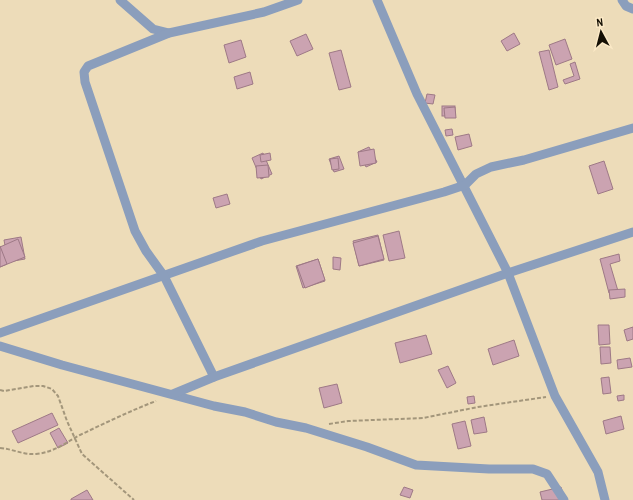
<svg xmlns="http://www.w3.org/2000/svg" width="633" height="500" viewBox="0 0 633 500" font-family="'Archivo Narrow',sans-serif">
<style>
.building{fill:#cba3b1;stroke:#9e7986}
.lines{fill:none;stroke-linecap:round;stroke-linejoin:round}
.path{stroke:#a3967b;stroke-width:2;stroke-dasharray:4 2;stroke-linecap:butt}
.minor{stroke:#8b9ebc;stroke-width:9}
</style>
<rect width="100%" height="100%" fill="#eddcb9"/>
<!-- building -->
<g class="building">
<path d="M514,33L520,44L507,51L501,41Z"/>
<path d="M306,34L313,49L297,56L290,41Z"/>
<path d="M565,39L572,59L556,65L549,45Z"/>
<path d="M241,40L246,57L229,63L224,45Z"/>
<path d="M341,50L351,87L339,90L329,53Z"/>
<path d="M549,50L558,87L549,90L539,52Z"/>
<path d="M575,62L580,79L565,84L563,80L574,76L570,64Z"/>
<path d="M250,72L253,84L237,89L234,77Z"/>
<path d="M427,94L435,95L433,104L425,103Z"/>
<rect x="442" y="106" width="13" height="10"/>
<path d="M455,107L456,118H445L444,108Z"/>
<path d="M452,129L453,135L446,136L445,130Z"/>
<path d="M469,134L472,146L458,150L455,137Z"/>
<path d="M369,147L377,162L366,167L358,152Z"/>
<path d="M374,149L376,163L360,166L358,152Z"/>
<path d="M263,153L272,174L261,179L252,158Z"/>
<path d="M270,153L271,160L261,162L260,155Z"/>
<path d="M339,156L344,169L334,172L329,159Z"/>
<path d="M338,158L339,169L332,170L330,159Z"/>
<path d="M604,161L613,189L598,194L589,166Z"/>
<path d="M268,165L269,177L257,178L256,166Z"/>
<path d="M227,194L230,204L216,208L213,198Z"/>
<path d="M399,231L405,258L389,261L383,235Z"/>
<path d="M378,235L384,260L359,266L353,241Z"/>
<path d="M378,236L384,259L359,266L353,243Z"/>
<path d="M21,237L25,259L8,262L4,240Z"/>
<path d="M18,239L25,257L0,267V247Z"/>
<path d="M0,246L7,264L0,267Z"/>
<path d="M619,254L620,261L610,264L618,291L609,293L600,259Z"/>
<path d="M333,257L341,258L340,270L333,269Z"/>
<path d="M318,259L325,281L303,288L296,266Z"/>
<path d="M318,259L325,280L305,288L297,266Z"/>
<path d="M625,289V297L610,299L609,290Z"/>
<path d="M598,325H609L610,344L599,345Z"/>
<path d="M633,327V339L627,341L624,330Z"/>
<path d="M426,335L432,354L400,363L395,343Z"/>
<path d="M514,340L519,356L493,365L488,349Z"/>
<path d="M600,347H610L611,363L601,364Z"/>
<path d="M630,358L632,367L618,369L617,360Z"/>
<path d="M448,366L456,383L447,388L438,370Z"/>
<path d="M609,377L611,393L603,394L601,378Z"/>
<path d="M337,384L342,403L324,408L319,388Z"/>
<path d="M624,395V400L618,401L617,396Z"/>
<path d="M474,396L475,403L468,404L467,397Z"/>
<path d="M52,413L58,425L18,443L12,431Z"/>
<path d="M621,416L624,429L606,434L603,421Z"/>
<path d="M484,417L487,432L474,434L471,420Z"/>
<path d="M465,421L471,446L458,449L452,424Z"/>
<path d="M59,428L68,443L58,448L50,433Z"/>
<path d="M404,487L413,490L410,498L400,495Z"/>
<path d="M561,487L565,500H542L540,492Z"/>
<path d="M87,490L93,500H71V499Z"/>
</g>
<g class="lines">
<!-- path -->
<g class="path">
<path d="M0,390L4,391L34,386H43L52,389L58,396L67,421L82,454L134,500"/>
<path d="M329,424L348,421L423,418L478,407L546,397"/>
<path d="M0,448C13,449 23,455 36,454C55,452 65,443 80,435C105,423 130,411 156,401"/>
</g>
<!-- minor -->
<g class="minor">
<path d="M120,0L153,29L169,33"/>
<path d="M377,0L417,94L508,273L555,396L598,472L605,500"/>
<path d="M622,0L626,6L633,9"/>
<path d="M0,333L262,241L444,192L465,185L476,174L491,167L524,160L633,128"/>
<path d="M0,346L62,365L214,406L245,412L276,422L306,428L367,447L416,465L489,469H533L547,474L564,500"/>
<path d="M214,377L164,276L146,251L135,231L85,82L84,72L88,66L169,33L264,12L298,0"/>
<path d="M173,394L214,377L508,273L633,232"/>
</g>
</g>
<!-- north arrow -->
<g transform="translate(601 32) rotate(353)" stroke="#fbe9c6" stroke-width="3" paint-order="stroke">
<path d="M0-3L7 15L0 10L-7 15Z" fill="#140f04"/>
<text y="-6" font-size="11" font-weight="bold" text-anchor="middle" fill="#140f04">N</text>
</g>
</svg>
